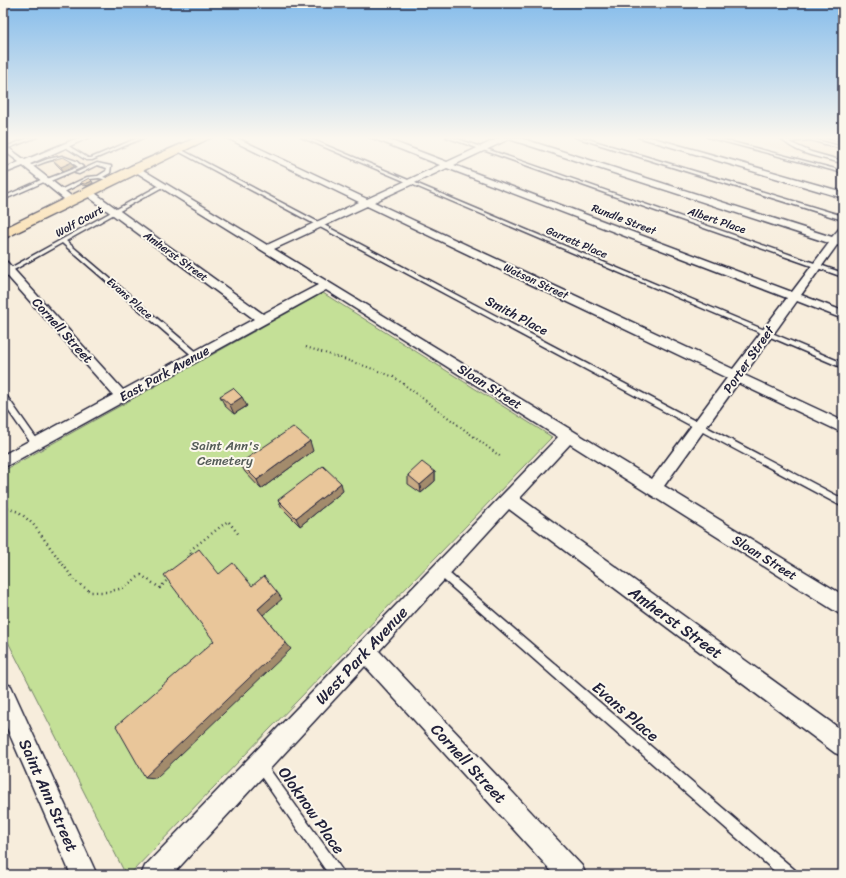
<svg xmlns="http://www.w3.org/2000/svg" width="846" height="878" viewBox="0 0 846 878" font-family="Sriracha,sans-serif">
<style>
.built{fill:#f3e1c8}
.green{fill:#c4e097;stroke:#738169}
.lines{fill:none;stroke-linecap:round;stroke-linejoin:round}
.lane-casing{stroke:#22223b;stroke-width:3}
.street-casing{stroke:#22223b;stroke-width:3}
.primary-casing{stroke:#22223b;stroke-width:3}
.path-far1{stroke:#22223b;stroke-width:2;stroke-dasharray:1 3;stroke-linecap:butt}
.path{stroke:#22223b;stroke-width:2.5;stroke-dasharray:1 3.5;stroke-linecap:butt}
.lane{fill:#fbf7ec;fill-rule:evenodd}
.street{fill:#fbf7ec;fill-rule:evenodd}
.primary{fill:#faddab;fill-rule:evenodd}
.wall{fill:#c8aa84;stroke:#22223b}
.shaded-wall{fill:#a38b6c;stroke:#22223b}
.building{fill:#e9c69a;stroke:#22223b}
.labels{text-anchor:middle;stroke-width:4;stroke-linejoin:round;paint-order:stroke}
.far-street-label{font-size:11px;fill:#22223b;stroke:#fbf7ec}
.street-label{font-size:13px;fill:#22223b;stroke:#fbf7ec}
.park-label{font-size:13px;fill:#535b57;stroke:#fbf7ec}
.near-street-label{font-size:16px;fill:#22223b;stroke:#fbf7ec}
</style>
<rect width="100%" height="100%" fill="#f7eddc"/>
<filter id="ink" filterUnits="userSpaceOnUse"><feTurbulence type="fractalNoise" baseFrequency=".025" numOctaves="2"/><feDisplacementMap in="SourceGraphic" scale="8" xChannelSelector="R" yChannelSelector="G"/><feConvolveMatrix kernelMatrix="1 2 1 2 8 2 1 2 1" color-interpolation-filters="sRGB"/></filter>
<g filter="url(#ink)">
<!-- built -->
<g class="built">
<path d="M748,137H843V166L745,140Z"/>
<path d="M63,150L114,175L73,195L30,164Z"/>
</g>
<!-- green -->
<path class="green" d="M323,293L552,437L129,875H126L3,632V471Z"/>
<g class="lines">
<defs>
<g id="lane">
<path d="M31,137H37L3,150V148Z"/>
<path d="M140,137H145L92,160H86L64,146L67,145L88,158H91Z"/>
<path d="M301,137H306L843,363V368Z"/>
<path d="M446,137H452L843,273V277Z"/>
<path d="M575,137H581L843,216V220Z"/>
<path d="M707,137H713L843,171V173Z"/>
<path d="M780,137H784L787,140L807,139L810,137H815L813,139L843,147V149L810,140L789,142L811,152L843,161V163C822,158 794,154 780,137Z"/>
<path d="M825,137H832L843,140V142Z"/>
<path d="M178,149H180L843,499V507L178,151Z"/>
<path d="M62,156L76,161L83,167L48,182H44L3,200V197L43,179H47L78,167C60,152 47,162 29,168L27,167L48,159Z"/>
<path d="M97,163L111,166L110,173L103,177L115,180V182L99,178L90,179L62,193H58V191L87,177L98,176L106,171L107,168L97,165L79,174L75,173Z"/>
<path d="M162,184L166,185L66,241L199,354L200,356L199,358H195L62,243L3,276V272Z"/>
<path d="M3,394L6,395L39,442L40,444L39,446H33L3,403Z"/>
<path d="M440,566L443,568L795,870L797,875H779L437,574L435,571L437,568Z"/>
<path d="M259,758L263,760L342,870L344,875H329L255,768L253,764L255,760Z"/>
</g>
<g id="street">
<path d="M80,137H90L30,164L75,199V203H69L23,166L3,174V169L19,162L3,150V144L25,160Z"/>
<path d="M225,137H235L367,199L440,165L370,137H381L447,162L501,137H517L832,237L840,228L843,227V237L841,240L843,241V247L837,245L801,295L843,311V319L797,301L744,375L843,421V433L738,383L664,486L843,595V616L570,444L520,498L843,731V756L835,753L509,509L379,651L582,866L586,875H555L365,666L172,875H141L145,866L558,437L326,290L3,468V455L113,395L3,271V261L7,262L123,390L254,319L86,195V191H92L263,314L318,285L131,169L138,167L267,245L359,202ZM509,139L829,243L792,292L454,165ZM447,168L787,298L733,369L374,202ZM367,206L727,378L652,479L274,249Z"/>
<path d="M638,137H650L843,192V198Z"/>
<path d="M3,683L11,686L97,875H71L3,719Z"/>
</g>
<path id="primary" d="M198,137H212L3,239V229L131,166Z"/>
</defs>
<!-- lane casing -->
<use href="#lane" class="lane-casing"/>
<!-- street casing -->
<use href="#street" class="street-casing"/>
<!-- primary casing -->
<use href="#primary" class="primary-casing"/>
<!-- path-far1 -->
<path class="path-far1" d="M306,347L365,366L394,377L501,457"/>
<!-- path -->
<g class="path">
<path d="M3,507L19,512L33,524L75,581L91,592H107L123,588L141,575L160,588L169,578"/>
<path d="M188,557L191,554L189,551L228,521L240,536"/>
</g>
<!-- lane -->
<use href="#lane" class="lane"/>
<!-- street -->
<use href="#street" class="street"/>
<!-- primary -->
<use href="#primary" class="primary"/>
</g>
<!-- wall -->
<g class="wall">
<path d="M53,160L72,162L74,167L63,171L56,164Z"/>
<path d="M92,181L93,183L87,186L82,185L80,183Z"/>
<path d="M220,396L247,406L234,414L225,406Z"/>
<path d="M313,451L261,489L245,472L240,463Z"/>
<path d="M435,472V481L421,493L408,484V475Z"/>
<path d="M343,491L300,526L282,508L278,500Z"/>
</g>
<!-- shaded-wall -->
<g class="shaded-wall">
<path d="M72,162L74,167L63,171L61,167Z"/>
<path d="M92,181L93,183L87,186L85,184Z"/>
<path d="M242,397L247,406L234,414L230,405Z"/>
<path d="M310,441L313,451L261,489L257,480Z"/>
<path d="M435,472V481L421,493L420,485Z"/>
<path d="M341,483L343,491L300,526L296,518Z"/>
<path d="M277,592L282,599L263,615L291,649L156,778L145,777L258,609Z"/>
</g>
<!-- building -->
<g class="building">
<path d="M63,157L72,162L61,167L53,160Z"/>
<path d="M89,178L92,181L85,184L80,183Z"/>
<path d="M233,388L242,397L230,405L220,396Z"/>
<path d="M293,427L310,441L257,480L240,463Z"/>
<path d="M422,462L435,472L420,485L408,475Z"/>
<path d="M323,466L341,483L296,518L278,500Z"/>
<path d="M199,549L219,574L233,563L252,586L264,576L277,592L258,609L286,643L145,777L116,726L214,641L164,575Z"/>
</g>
</g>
<!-- sky -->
<linearGradient id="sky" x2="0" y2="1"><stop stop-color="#85bceb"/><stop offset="0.53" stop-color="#fbf7ef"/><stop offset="1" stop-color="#fbf7ef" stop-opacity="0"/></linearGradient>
<rect width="846" height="260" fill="url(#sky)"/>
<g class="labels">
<!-- far-street labels -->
<g class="far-street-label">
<text transform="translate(624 219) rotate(21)" y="4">Rundle Street</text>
<text transform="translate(717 220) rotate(19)" y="4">Albert Place</text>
<text transform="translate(79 221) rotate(-29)" y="4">Wolf Court</text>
<text transform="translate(577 242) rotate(23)" y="4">Garrett Place</text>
<text transform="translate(176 256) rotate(36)" y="4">Amherst Street</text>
<text transform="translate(536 281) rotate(25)" y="4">Watson Street</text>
<text transform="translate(130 298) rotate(41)" y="4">Evans Place</text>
</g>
<!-- street labels -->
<g class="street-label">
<text transform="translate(517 315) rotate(28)" y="5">Smith Place</text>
<text transform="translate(63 330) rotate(48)" y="5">Cornell Street</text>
<text transform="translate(748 359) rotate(-55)" y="5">Porter Street</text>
<text transform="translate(164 373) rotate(-29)" y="5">East Park Avenue</text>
<text transform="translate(490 386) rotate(32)" y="5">Sloan Street</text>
<text transform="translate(765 557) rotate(32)" y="5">Sloan Street</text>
</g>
<!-- park labels -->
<g class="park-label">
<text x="225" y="450">Saint Ann's<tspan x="225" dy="15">Cemetery</tspan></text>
</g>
<!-- near-street labels -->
<g class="near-street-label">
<text transform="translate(676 622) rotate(36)" y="6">Amherst Street</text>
<text transform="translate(361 655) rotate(-47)" y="6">West Park Avenue</text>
<text transform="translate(626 711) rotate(41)" y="6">Evans Place</text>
<text transform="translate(469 763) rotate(47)" y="6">Cornell Street</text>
<text transform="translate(49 795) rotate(66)" y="6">Saint Ann Street</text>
<text transform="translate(312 810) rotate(55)" y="6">Oloknow Place</text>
</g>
</g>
<!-- margin -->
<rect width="846" height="878" fill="none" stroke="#fbf7ec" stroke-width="16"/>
<rect x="8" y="8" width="830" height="862" fill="none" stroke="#22223b" stroke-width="1.5" filter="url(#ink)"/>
</svg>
